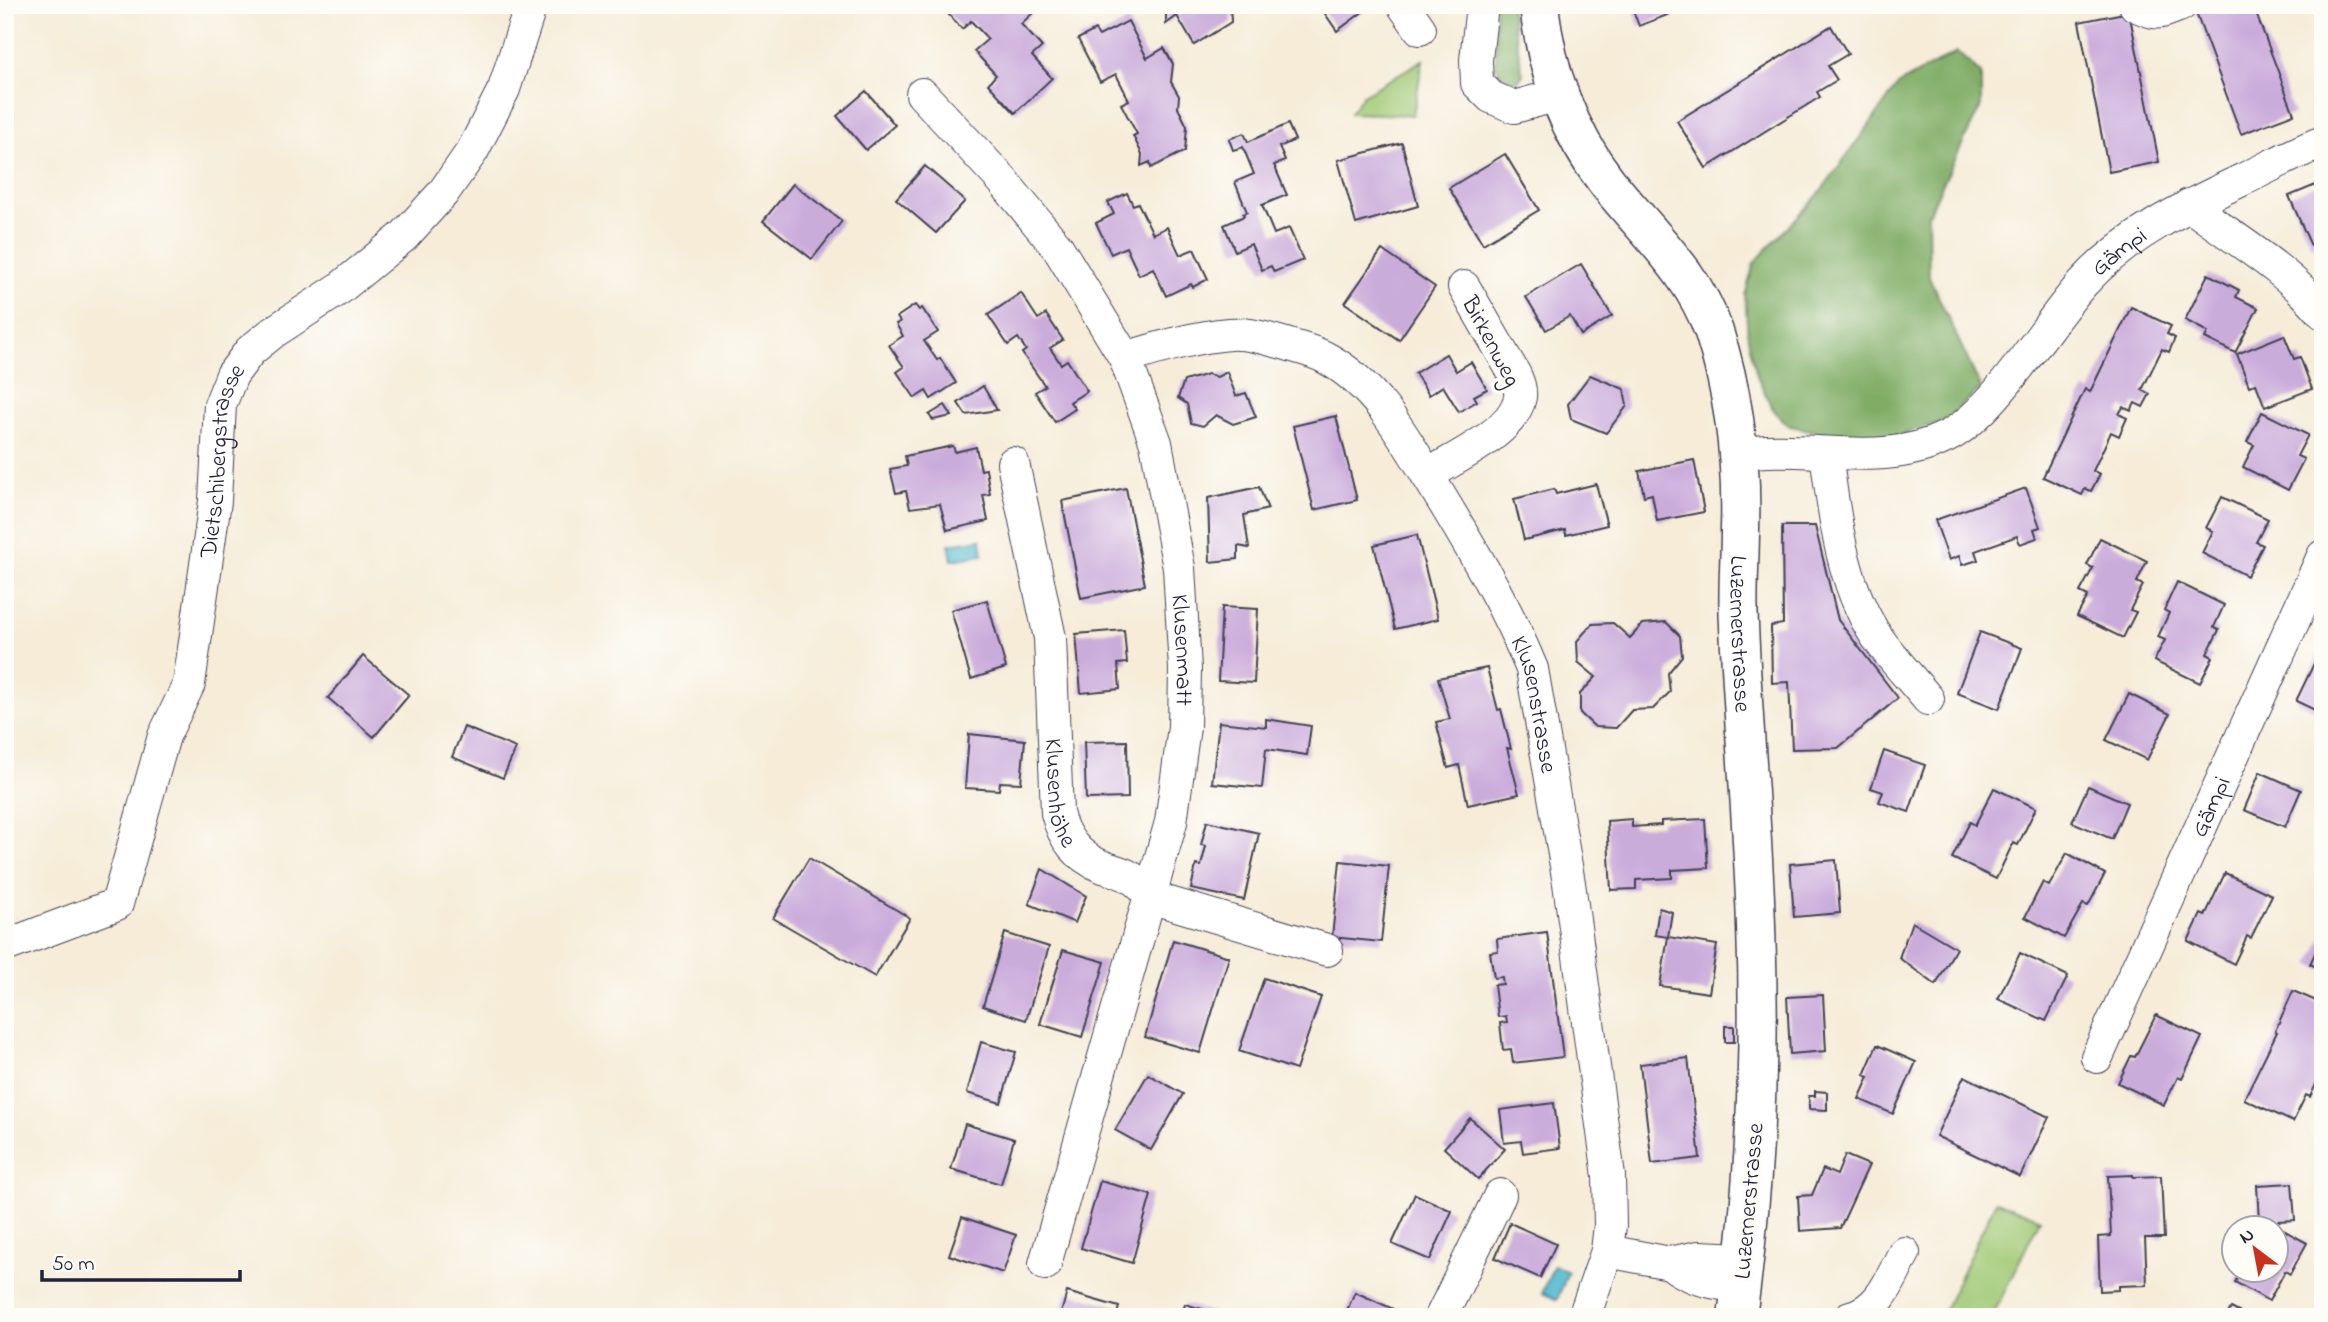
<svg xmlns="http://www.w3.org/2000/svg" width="2328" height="1322" viewBox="0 0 2328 1322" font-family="'Indie Flower',sans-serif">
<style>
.green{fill:#a0c975;stroke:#617658;stroke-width:2}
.forest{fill:#80ad66;stroke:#516850;stroke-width:2}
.water{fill:#4fb7cd;stroke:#386c84;stroke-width:2}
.building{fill:#caacdb}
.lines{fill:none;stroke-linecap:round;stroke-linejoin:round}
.minor-casing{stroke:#424053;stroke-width:34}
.major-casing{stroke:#424053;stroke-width:41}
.minor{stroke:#fff;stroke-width:32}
.major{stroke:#fff;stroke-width:38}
.labels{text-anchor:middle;stroke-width:7;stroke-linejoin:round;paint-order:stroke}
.street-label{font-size:24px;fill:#22223b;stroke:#fdfcf7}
</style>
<rect width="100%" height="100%" fill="#fdfcf7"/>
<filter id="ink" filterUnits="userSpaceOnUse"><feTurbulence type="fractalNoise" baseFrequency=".0143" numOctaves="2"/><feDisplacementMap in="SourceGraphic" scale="14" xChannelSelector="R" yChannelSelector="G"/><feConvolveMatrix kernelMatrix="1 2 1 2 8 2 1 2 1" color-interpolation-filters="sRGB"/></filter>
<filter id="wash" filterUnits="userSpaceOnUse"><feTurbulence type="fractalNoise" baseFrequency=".00686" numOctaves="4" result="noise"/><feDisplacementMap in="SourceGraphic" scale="28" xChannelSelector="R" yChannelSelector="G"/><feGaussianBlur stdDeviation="1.57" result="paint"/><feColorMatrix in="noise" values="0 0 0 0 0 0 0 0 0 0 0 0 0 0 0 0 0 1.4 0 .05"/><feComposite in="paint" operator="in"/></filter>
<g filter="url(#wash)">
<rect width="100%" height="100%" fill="#f6ecd8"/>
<!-- green -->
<g class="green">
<path d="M1423,60L1413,115L1350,113L1363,95Z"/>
<path d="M1996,1201L2040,1219L1992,1317H1946L1942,1314Z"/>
</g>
<!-- forest -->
<g class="forest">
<path d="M1495,5H1510L1523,75L1518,81H1510L1501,77L1496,63Z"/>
<path d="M1957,52L1981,74V106L1928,214L1929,277L1981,388L1946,420L1894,437H1843L1790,426L1780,418L1771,406L1757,376L1748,338L1745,295L1754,263L1818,195L1899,84Z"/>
</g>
<!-- water -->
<g class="water">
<path d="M981,539L983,555L952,560L949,544Z"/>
<path d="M1554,1265L1568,1272L1557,1300L1542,1293Z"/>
</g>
<g id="blocks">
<!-- building -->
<g class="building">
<path d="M940,5H1028L1034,12L1021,24L1042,47L1032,56L1052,78L1015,113L988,84L996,75L974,51L988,39L971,21L962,29Z"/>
<path d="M1162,5H1230L1231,22L1194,45L1177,16L1166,24V14Z"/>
<path d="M1319,5H1372L1337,31Z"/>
<path d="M1631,5H1693L1639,26Z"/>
<path d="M2193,5H2253L2294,114L2241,134Z"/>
<path d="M2129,12L2159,162L2109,172L2079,22Z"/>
<path d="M1128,21L1147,58L1164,48L1173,64L1171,82L1179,96L1178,108L1187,126L1185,151L1151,168L1150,162L1141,166L1142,154L1133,136L1137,134L1121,104L1129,100L1116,74L1100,82L1078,39L1095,30L1099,36Z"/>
<path d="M1831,26L1848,54L1828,66L1837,80L1817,92L1820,97L1706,168L1677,121Z"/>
<path d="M866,91L895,125L866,150L837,116Z"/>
<path d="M1288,124L1295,140L1279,147L1285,161L1274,165L1287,195L1262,205L1274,234L1289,228L1303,260L1274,272L1271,266L1262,270L1251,244L1235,251L1224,225L1244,216L1243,214L1247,212L1235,182L1254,174L1243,147L1233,150L1229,139L1244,133L1248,142Z"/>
<path d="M1402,143L1418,206L1356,224L1338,160Z"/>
<path d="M1505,154L1539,210L1483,244L1449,188Z"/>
<path d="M925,166L965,201L936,233L896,199Z"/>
<path d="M2323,182V241L2311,246L2289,196Z"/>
<path d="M793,184L842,221L812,259L763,221Z"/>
<path d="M1127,193L1133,205L1138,203L1153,234L1167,227L1180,255L1194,249L1208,279L1193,287L1191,284L1166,296L1153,268L1139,275L1126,247L1111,254L1096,223L1114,214L1108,202Z"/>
<path d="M1382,250L1435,287L1399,340L1345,303Z"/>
<path d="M1581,264L1612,316L1581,335L1570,316L1546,330L1526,297Z"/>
<path d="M2208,274L2239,290L2236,297L2258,308L2235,353L2205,338L2208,332L2185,320Z"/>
<path d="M1021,293L1038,319L1046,314L1063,340L1050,348L1061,364L1067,360L1087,391L1070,402L1075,409L1055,422L1035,392L1045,386L1022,353L1026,350L1018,338L1008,345L988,315Z"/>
<path d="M915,305L919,310L922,308L938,332L924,341L937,360L940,358L956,383L931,399L926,391L915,398L897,372L904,367L889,345L903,336L896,324L900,322L897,317Z"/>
<path d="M2131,307L2171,326L2167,334L2175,338L2169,352L2162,349L2142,390L2150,394L2143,407L2135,403L2131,411L2123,407L2119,414L2127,418L2119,436L2111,432L2093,471L2100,474L2091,491L2085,489L2082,495L2043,477L2085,389L2090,392Z"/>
<path d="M2284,335L2294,359L2300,357L2312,389L2265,407L2256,384L2249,386L2237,354Z"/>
<path d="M1446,354L1456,371L1471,362L1487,389L1474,396L1477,401L1459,412L1443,386L1429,395L1415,373Z"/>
<path d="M1227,372L1236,396L1246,393L1256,417L1233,424L1216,415L1203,426L1191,423L1187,404L1178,398L1184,381L1208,374L1217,377Z"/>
<path d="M1590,375L1624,389L1627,406L1606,433L1571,419L1568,404Z"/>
<path d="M983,386L997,410L966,415L958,403Z"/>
<path d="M945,405L952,416L933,420L929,415Z"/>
<path d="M2262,412L2308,435L2297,456L2304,459L2288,490L2243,467L2254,445L2247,442Z"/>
<path d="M1336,416L1357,500L1314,510L1293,426Z"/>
<path d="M953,446L955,452L976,447L981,470L986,469L990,494L983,495L988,521L947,530L940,504L910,508L906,491L896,493L890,469L907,466L905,456Z"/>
<path d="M1694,460L1704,512L1657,521L1652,494L1644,496L1639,471Z"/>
<path d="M1596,484L1607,525L1566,535L1565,530L1524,540L1514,499L1554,489L1556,494Z"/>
<path d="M1259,487L1268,509L1244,515L1249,548L1238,546V559L1210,562L1208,498Z"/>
<path d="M1126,488L1145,585L1081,598L1062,501Z"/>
<path d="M2026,488L2040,527L2034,529L2037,538L2020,544L2017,536L1975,551L1978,560L1962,565L1959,556L1949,560L1935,520Z"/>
<path d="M2222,497L2268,519L2256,542L2263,545L2247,576L2202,553L2213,531L2206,528Z"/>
<path d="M1782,526H1815L1838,620L1898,698L1838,748L1792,749L1789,682L1772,683L1771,626L1783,624Z"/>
<path d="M1417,535L1438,619L1395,629L1374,545Z"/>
<path d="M2100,538L2147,561L2137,582L2143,585L2130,610L2136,612L2123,638L2077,616L2088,596L2080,592L2093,568L2087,565Z"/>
<path d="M2177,582L2224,605L2214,627L2219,630L2207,654L2213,657L2200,683L2154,661L2165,640L2158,637L2169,613L2164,610Z"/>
<path d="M987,600L1006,668L971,679L951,610Z"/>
<path d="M1222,607L1258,609L1254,683L1218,681Z"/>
<path d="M1666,622L1680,636L1682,656L1668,673L1670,692L1653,709L1632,710L1616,728L1595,727L1580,713V694L1596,677L1578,662L1577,641L1592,624L1613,623L1630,638L1643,624Z"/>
<path d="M1124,630L1127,663L1118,664L1120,689L1081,693L1076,634Z"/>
<path d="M1980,632L2022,648L1999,709L1957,693Z"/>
<path d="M2319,653L2323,655V714L2296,701Z"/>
<path d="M363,656L409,695L374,737L328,698Z"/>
<path d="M1487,668L1498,710L1501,709L1511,749L1507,748L1519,794L1468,805L1459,765L1448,768L1436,722L1450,719L1438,678Z"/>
<path d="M2129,694L2170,714L2147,760L2106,740Z"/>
<path d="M1266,719L1311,726L1307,755L1266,749L1262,788L1212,783L1219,722L1266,727Z"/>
<path d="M464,727L516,748L503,778L452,757Z"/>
<path d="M969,734L1025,740L1021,783L1000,782L999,790L965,788Z"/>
<path d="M1127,741L1128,798L1086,799L1084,742Z"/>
<path d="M1884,751L1925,765L1909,812L1879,802L1883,792L1871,788Z"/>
<path d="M2260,772L2301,790L2285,827L2244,810Z"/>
<path d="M2088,786L2127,803L2112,839L2072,822Z"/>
<path d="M1994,788L2036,808L2018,845L2013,843L1996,879L1952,858L1970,822L1975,825Z"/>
<path d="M1632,819V827L1661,825V821L1705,819L1708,868L1672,870V878L1636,880V889L1611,890L1607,821Z"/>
<path d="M1207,821L1259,833L1244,900L1191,889L1196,865L1201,866L1206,846L1201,845Z"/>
<path d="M2067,853L2105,874L2088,906L2083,904L2064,938L2025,917L2043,882L2049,886Z"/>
<path d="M809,858L910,918L875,977L773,918Z"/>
<path d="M1836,860L1840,913L1794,917L1790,864Z"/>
<path d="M1340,861L1389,866L1381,942L1332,937Z"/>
<path d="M1042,869L1086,896L1075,923L1029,904Z"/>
<path d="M2225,873L2272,895L2251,938L2247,936L2234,964L2188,941L2201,914L2205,916Z"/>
<path d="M1659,908L1672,912L1668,937L1717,945L1709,993L1660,986L1668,937L1655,935Z"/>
<path d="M1912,922L1956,948L1936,985L1899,958Z"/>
<path d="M1547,932L1563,1057L1513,1063L1511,1049L1503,1050L1500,1023L1507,1022L1506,1016L1498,1017L1494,985L1503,984L1502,977L1494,978L1490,952L1498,951L1497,939Z"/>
<path d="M1005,933L1049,947L1026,1020L983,1006Z"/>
<path d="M2323,936V970L2310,964Z"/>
<path d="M1173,940L1229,957L1200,1053L1145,1037Z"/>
<path d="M1063,950L1105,962L1082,1037L1040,1024Z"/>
<path d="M2020,953L2068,976L2046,1021L1998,999Z"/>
<path d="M1264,978L1321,997L1296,1070L1239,1051Z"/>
<path d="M2293,991L2323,1004V1070L2310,1097L2306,1095L2293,1122L2244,1099L2277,1032L2275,1031Z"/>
<path d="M1823,995L1826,1051L1790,1054L1787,997Z"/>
<path d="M2156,1015L2202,1037L2182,1079L2178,1077L2164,1105L2118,1083L2131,1056L2135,1057Z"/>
<rect x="1725" y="1026" width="9" height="16"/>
<path d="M981,1042L1016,1052L1001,1103L967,1093Z"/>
<path d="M1877,1045L1916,1062L1893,1114L1859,1099L1869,1077L1864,1075Z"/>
<path d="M1688,1058L1700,1158L1652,1164L1640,1064Z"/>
<path d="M1148,1074L1183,1094L1151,1150L1115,1130Z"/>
<path d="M1964,1076L2049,1117L2020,1177L1936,1136Z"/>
<path d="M1815,1091L1827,1092V1110L1809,1109V1096H1815Z"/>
<path d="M1554,1103L1560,1148L1523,1153L1521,1141L1504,1143L1500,1110Z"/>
<path d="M1470,1118L1505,1149L1478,1179L1444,1148Z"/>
<path d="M965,1124L1014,1139L1001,1184L951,1169Z"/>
<path d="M1845,1155L1869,1165L1840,1228L1800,1231L1798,1196L1812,1195L1823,1169L1837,1175Z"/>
<path d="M2133,1175V1177L2161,1176L2164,1238H2145L2147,1285L2119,1286V1290L2100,1291L2098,1237L2111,1236L2108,1176Z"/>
<path d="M1100,1181L1151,1195L1132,1263L1081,1248Z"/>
<path d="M2292,1183L2295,1220L2259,1222L2257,1185Z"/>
<path d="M1415,1194L1452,1211L1430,1260L1392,1244Z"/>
<path d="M962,1217L1016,1235L1003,1273L949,1255Z"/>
<path d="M1510,1223L1556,1244L1540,1278L1495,1258Z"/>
<path d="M2276,1226L2307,1243L2290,1274L2285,1271L2269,1301L2235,1282L2242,1270H2276Z"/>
<path d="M1067,1292L1119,1307L1116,1317H1060Z"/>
<path d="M1355,1292L1400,1312L1398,1317H1344Z"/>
<path d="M1185,1304L1226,1316V1317H1181Z"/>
<path d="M2231,1308L2248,1317H2226Z"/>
</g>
</g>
</g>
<g filter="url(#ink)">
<use href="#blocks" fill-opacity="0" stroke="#424053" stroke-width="2"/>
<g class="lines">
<defs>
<g id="minor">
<path d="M1403,5L1420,29"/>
<path d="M1482,5L1476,60L1477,83L1491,97L1514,107L1558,95"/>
<path d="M2135,5C2158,16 2158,14 2181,5"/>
<path id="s1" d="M922,94L1002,180L1058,248L1125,358L1156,443L1179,568L1185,669L1184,727L1171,822L1045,1264"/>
<path d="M2189,205C2234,239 2287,269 2323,313"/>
<path id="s2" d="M1125,358C1159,348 1194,337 1229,334C1246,332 1269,339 1286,344C1299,348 1314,351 1326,358C1380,387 1409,446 1440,496C1474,552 1507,608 1532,669L1569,883L1609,1176L1610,1225L1607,1251L1670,1263L1699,1257L1744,1259"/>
<path d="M1826,453C1834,513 1841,579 1873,631C1888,655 1910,677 1928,699"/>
<path id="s3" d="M1737,454C1807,442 1880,470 1946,437C1996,412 2044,326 2083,283C2127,234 2187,206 2246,178C2271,166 2296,152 2323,142"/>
<path id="s4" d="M1013,463L1050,638L1057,813C1063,838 1077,856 1101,866C1111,870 1123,872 1132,878C1143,886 1150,896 1163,901L1327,950"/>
<path d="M1427,475C1455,458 1514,432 1520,397C1521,389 1518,382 1515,375L1464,287"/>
<path id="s5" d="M5,946L117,904L164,736L189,684L215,501L220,405L232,375L250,351L275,331L339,289L404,236L443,193L473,150L504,89L531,5"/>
<path id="s6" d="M2097,1057L2323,556"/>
<path d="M1670,1263C1691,1280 1715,1284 1742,1286"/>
<path d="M1441,1317L1500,1195"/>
<path d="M1584,1317L1607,1251"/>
<path d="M1850,1317C1881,1310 1891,1278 1904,1253"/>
</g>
<g id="major">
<path id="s7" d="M1539,5C1546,70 1567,130 1607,182C1646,232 1693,271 1714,332C1734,394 1742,464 1740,529C1740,561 1737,593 1739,625C1743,725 1753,826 1756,926C1761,1057 1755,1187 1737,1317"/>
</g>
</defs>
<!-- minor casing -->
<use href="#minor" class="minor-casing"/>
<!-- major casing -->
<use href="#major" class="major-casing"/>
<!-- minor -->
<use href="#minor" class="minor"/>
<!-- major -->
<use href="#major" class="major"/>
</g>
</g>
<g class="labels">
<!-- street labels -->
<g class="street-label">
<text dy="8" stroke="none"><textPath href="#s3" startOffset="467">Gämpi</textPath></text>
<text transform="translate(1492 341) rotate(62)" y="8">Birkenweg</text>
<text dy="8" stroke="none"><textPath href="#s5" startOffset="578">Dietschibergstrasse</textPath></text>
<text dy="8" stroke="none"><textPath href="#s7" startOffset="682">Luzernerstrasse</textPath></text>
<text dy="8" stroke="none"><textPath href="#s1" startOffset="634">Klusenmatt</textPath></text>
<text dy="8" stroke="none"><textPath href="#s2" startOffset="620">Klusenstrasse</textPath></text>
<text dy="8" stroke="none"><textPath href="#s4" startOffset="334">Klusenhöhe</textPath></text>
<text dy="8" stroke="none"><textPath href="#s6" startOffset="275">Gämpi</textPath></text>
<text transform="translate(1748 1201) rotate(-85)" y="8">Luzernerstrasse</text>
</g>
</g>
<!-- margin -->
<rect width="2328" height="1322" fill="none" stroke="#fdfcf7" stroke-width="28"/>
<!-- north arrow -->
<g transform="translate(2255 1249) rotate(328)"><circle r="33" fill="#fdfcf7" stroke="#a5a5ac" stroke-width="2"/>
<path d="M0-5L12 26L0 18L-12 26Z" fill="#c8321e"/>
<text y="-10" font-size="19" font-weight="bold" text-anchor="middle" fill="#22223b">N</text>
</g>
<!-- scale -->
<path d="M42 1270v10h198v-10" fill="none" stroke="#22223b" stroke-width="3.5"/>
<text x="52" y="1270" font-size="21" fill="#22223b" stroke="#fdfcf7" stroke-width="5" paint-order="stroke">50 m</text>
</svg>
